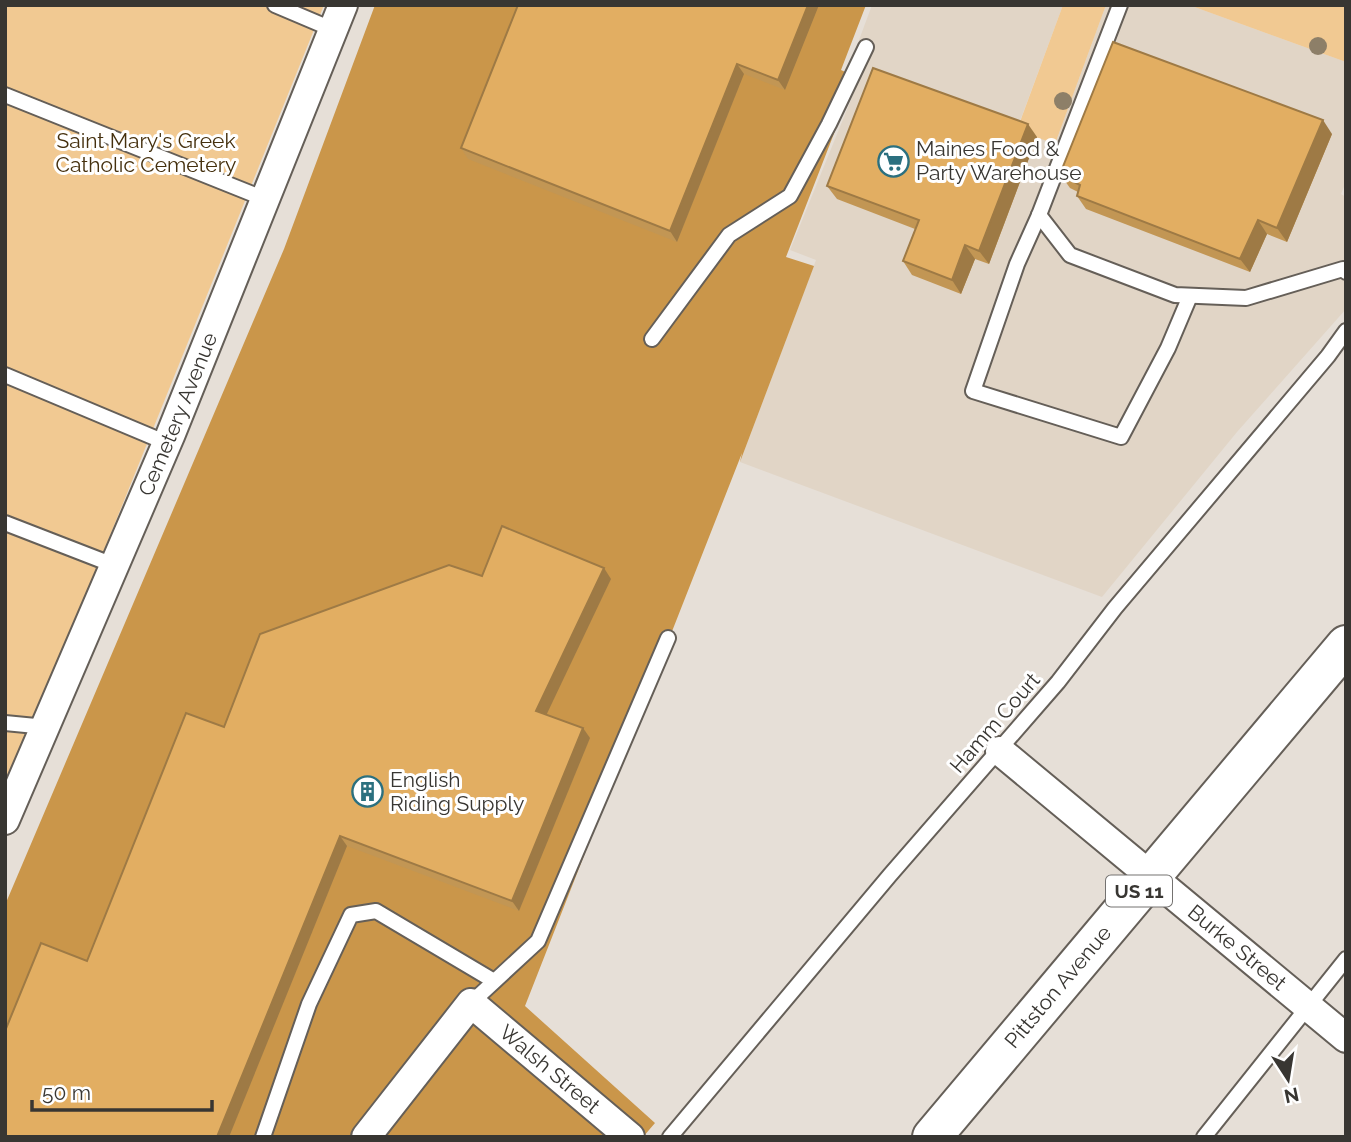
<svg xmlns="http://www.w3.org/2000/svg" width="1351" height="1142" viewBox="0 0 1351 1142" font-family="Raleway,sans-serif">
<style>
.built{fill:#e1d5c6}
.green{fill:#f1c992}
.forest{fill:#ca964a}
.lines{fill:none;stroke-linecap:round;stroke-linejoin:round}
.service-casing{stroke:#655f58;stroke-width:18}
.minor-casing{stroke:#655f58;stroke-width:32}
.primary-casing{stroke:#655f58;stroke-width:42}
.service{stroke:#fff;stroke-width:14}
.minor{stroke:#fff;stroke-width:28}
.primary{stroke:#fff;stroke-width:38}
.tree{fill:#8d7f68}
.wall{fill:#c29654}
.shaded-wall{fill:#9e7a45}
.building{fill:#e2ae62;stroke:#9e7a45;stroke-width:2}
.labels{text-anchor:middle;stroke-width:6;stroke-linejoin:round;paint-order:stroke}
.shield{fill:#fff;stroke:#747270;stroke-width:2}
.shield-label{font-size:19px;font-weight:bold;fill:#383632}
.park-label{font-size:21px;fill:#45300e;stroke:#fff}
.poi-label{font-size:21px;fill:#383632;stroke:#fff;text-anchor:start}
.street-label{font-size:21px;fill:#383632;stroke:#fff}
</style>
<rect width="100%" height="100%" fill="#e6dfd7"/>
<!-- built -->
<path class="built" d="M872,5H1063L1017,129L1055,144L1106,5H1189L1346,62V182L1341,194L1346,197V309L1237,432L1102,597L740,462L816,260L790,250L861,75L849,67Z"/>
<!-- green -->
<g class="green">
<path d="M5,5H324L67,642L5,781Z"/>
<path d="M1063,5H1106L1055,144L1017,130Z"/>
<path d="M1189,5H1346V62Z"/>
</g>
<!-- forest -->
<path class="forest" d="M375,5H866L841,70L856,77L786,257L814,266L740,462L742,453L525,1006L655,1123L643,1137H5V905L284,249Z"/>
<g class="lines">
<defs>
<g id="service">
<path d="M275,5L334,30"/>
<path d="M1120,5L1039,215L1017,264L973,391L1121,437L1168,348L1190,296"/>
<path d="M5,95L265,199"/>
<path d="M1039,215L1070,255L1175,295L1246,298L1343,269L1346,272"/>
<path d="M652,339L729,235L790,196L829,124L866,47"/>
<path d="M5,375L167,443"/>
<path d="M5,523L116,566"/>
<path d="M5,723L46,727"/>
<path d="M471,1003L538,941L668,638"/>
<path d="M263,1137L309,1004L351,915L376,911L494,981"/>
<path d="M670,1137L890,875L1058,682L1115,608L1328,356L1346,331"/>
<path d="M1204,1137L1346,959"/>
</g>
<g id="minor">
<path id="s1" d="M1000,751L1346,1038"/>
<path id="s2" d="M5,820L170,436L343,5"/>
<path id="s3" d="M366,1137L471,1003L630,1137"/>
</g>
<g id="primary">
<path id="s4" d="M932,1137L1346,645"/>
</g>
</defs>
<!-- service casing -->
<use href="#service" class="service-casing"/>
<!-- minor casing -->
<use href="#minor" class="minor-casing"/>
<!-- primary casing -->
<use href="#primary" class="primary-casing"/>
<!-- service -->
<use href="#service" class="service"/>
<!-- minor -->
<use href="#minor" class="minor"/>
<!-- primary -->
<use href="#primary" class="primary"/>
</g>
<!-- trees -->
<g class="tree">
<circle cx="1318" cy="46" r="9"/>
<circle cx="1063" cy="101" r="9"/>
</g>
<!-- wall -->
<g class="wall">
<path d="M819,5L785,90L744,74L677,242L468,159L461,148Z"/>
<path d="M1332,134L1287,242L1267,234L1250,272L1086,209L1077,196L1078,192L1070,188L1060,174Z"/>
<path d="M1037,137L989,264L975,259L961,294L912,275L903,261L915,229L837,199L827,186Z"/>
<path d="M482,576L611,579L546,715L583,728L590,738L519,911L347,846L229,1137H5L87,961L224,727Z"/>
</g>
<!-- shaded-wall -->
<g class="shaded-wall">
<path d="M808,5H819L785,90L778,80Z"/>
<path d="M737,64L744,74L677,242L670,231Z"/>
<path d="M1323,120L1332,134L1287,242L1277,228Z"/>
<path d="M1028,124L1037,137L989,264L979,251Z"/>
<path d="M1258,220L1267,234L1250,272L1240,259Z"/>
<path d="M965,245L975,259L961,294L952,280Z"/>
<path d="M604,568L611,579L543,722L536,711Z"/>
<path d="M583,728L590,738L519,911L512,901Z"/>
<path d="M340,836L347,846L229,1137H217Z"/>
</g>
<!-- building -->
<g class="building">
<path d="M518,5H808L778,80L737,64L670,231L461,148Z"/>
<path d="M1113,42L1323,120L1277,228L1258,220L1240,259L1077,196L1080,185L1060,174Z"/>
<path d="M873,68L1028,124L979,251L965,245L952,280L903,261L919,220L827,186Z"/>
<path d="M502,526L604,568L536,711L583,728L512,901L340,836L217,1137H5V1031L41,943L87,961L186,713L224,727L260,634L449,565L482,576Z"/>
</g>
<!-- icons -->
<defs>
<symbol id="supermarket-ring" viewBox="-11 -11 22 22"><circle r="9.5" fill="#fff" stroke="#2b707f" stroke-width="1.5"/><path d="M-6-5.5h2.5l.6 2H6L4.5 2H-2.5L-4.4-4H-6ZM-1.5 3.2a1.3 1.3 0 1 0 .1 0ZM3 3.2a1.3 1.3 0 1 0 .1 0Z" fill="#2b707f"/></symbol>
<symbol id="building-ring" viewBox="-11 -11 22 22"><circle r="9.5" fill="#fff" stroke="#2b707f" stroke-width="1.5"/><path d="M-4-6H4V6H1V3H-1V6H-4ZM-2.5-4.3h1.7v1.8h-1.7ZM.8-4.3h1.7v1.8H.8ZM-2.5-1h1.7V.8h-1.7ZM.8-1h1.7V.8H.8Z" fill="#2b707f"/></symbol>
</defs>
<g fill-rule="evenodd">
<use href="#supermarket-ring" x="876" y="144" width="35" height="35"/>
<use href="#building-ring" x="350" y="774" width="35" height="35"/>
</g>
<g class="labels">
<!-- shield labels -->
<rect class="shield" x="1106" y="875.5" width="66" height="31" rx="5"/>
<g class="shield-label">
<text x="1139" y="898">US 11</text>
</g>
<!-- park labels -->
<g class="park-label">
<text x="146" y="148">Saint Mary's Greek<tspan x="146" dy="24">Catholic Cemetery</tspan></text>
</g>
<!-- poi labels -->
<g class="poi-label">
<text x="916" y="156">Maines Food &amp;<tspan x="916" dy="24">Party Warehouse</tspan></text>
<text x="390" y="787">English<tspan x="390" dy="24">Riding Supply</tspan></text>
</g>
<!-- street labels -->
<g class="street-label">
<text dy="7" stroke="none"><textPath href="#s2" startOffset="441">Cemetery Avenue</textPath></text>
<text transform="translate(995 723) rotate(-49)" y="7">Hamm Court</text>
<text dy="7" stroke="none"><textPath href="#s1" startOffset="308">Burke Street</textPath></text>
<text dy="7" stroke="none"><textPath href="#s4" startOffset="196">Pittston Avenue</textPath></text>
<text dy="7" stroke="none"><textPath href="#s3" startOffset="273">Walsh Street</textPath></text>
</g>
</g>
<!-- border -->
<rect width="1351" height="1142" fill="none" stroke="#383632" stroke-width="14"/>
<!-- north arrow -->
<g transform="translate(1288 1079) rotate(168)" stroke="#ffffff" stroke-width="5" paint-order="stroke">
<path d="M0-5L12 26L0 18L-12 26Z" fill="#383632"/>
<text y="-10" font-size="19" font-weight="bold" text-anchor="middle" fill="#383632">N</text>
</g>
<!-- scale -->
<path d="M32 1100v10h180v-10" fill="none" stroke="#383632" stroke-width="3.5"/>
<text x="42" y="1100" font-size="21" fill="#383632" stroke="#ffffff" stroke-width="5" paint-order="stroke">50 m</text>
</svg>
